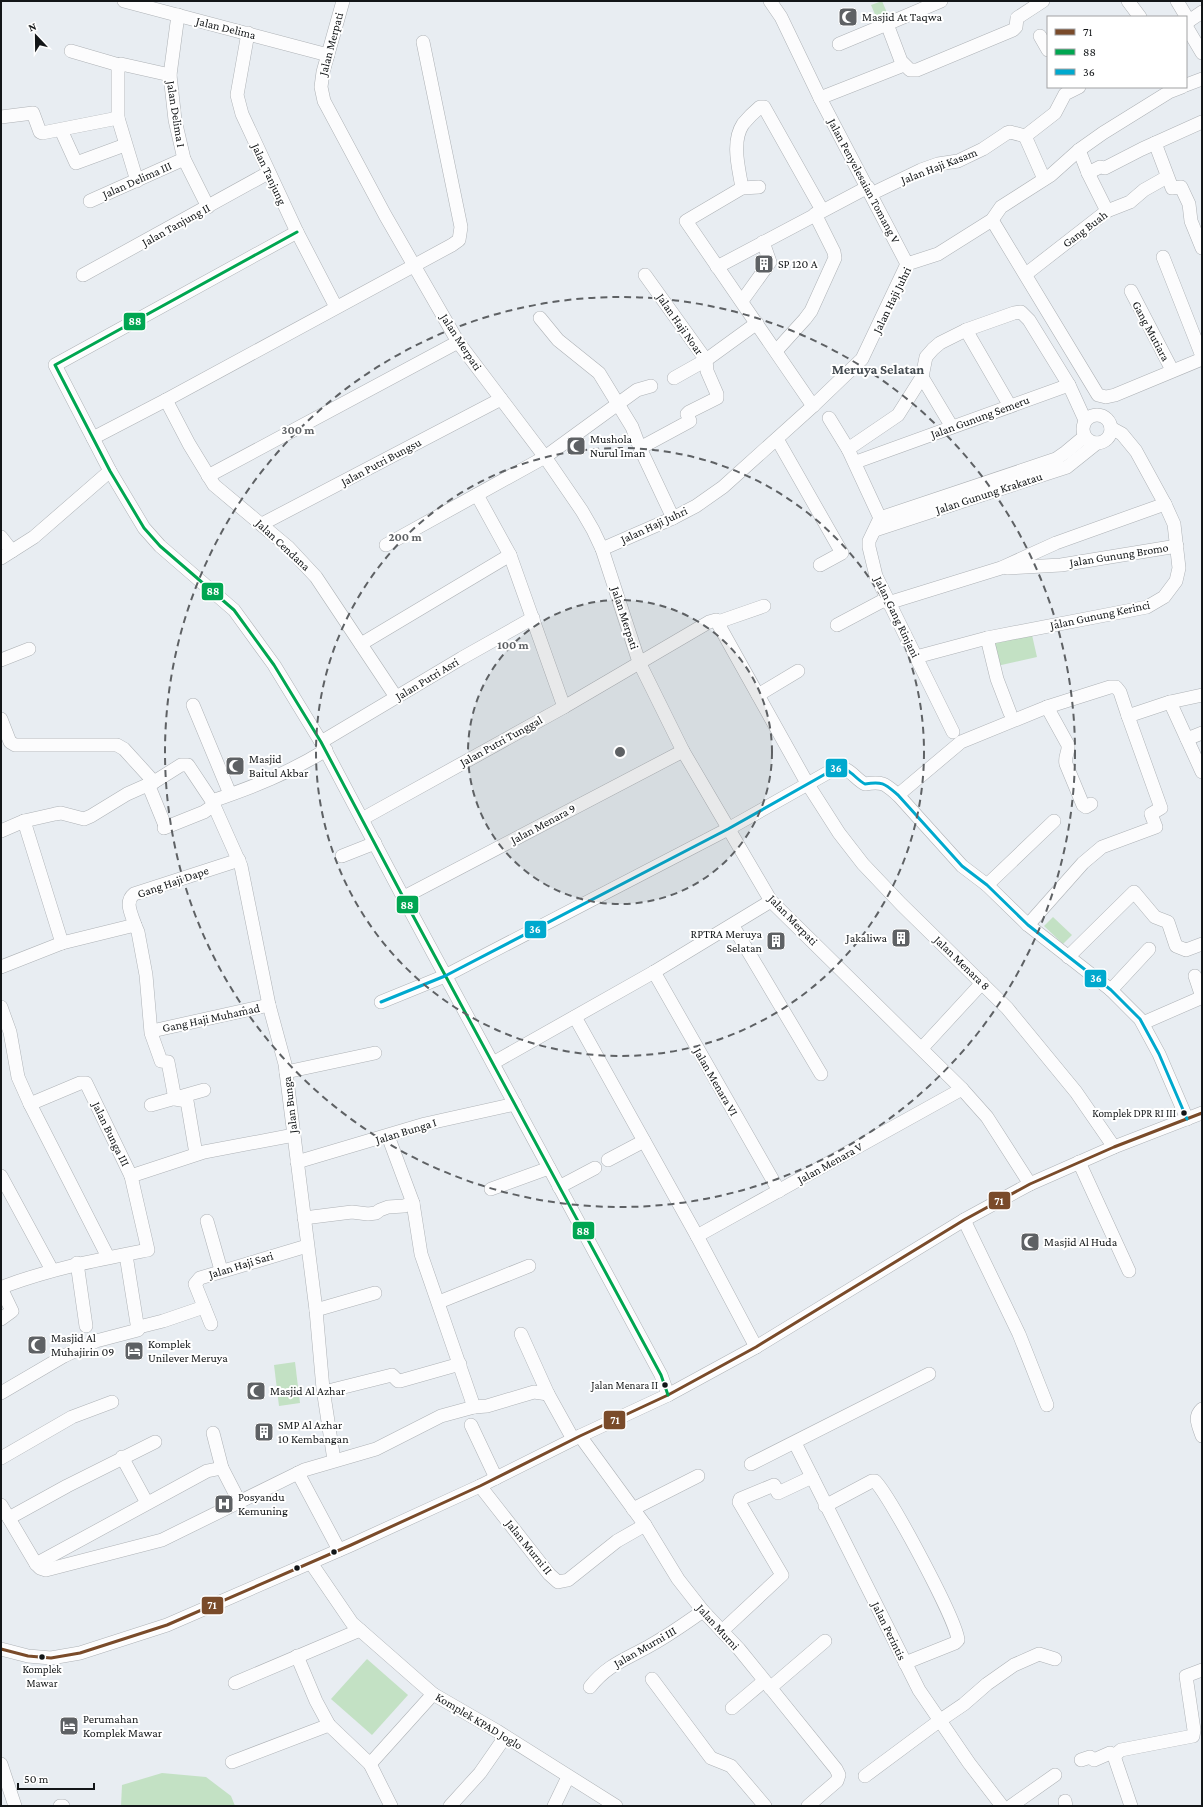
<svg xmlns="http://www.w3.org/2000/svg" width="1203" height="1807" viewBox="0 0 1203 1807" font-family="'Crimson Pro',serif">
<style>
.green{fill:#c3e1c4}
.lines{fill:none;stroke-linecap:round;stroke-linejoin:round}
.minor-casing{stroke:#aeb2b6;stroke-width:14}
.minor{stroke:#fcfcfd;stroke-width:13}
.bus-1-casing{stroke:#fff;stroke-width:6}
.bus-2-casing{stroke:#fff;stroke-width:6}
.bus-3-casing{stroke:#fff;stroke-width:6}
.bus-1{stroke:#7a4b2a;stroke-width:3}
.bus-2{stroke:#00a651;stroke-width:3}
.bus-3{stroke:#00a9ce;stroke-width:3}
.ring{fill:none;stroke:#5e6164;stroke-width:2;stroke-dasharray:7 5}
.bus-dot{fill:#131618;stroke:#fff;stroke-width:1.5}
.labels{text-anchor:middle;stroke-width:4;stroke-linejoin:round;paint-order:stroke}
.bus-label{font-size:11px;fill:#131618;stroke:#fff;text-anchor:end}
.poi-label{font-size:12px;fill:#131618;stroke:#fff;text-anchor:start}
.street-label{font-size:12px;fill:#131618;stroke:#fff}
.quarter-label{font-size:14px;font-weight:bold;fill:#444b51;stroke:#fff}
.centre{fill:#5e6164;stroke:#fff;stroke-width:2}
.ring-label{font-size:12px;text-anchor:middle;font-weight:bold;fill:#5e6164;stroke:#fff;stroke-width:4;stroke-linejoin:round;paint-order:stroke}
.line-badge{stroke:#fff;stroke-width:1.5}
.badge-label{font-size:11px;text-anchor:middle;font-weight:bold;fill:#fff}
</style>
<rect width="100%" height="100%" fill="#e8edf2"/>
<!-- green -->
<g class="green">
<path d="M882,1L888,15L877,19L871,5Z"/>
<path d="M1032,635L1037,657L997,666L992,644Z"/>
<path d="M1053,917L1072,935L1063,944L1044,926Z"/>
<path d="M295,1362L300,1403L279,1406L274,1365Z"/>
<path d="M367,1659L408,1695L372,1735L331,1699Z"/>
<path d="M162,1773L206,1777L231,1796L235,1806H121L122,1785Z"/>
</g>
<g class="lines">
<defs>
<g id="minor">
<path d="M124,1L328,55"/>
<path d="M343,1L323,72L321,87L324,101L385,215L458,342L545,457L582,511L593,530L602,549L639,662L683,751L771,901L962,1089L987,1117L1030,1184"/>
<path d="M770,1L781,17L820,98L907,264"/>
<path d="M941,1L887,24L901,61L910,70H917L1013,30L1016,27L1017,18L1043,1"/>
<path d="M1128,1L1140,17"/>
<path d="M1177,1L1189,21"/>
<path d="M178,15L170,75L175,120L184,159L208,207"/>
<path d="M1186,23L1202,12"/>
<path d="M1186,26L1202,53"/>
<path d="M248,33L237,95L242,114L297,232L336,307"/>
<path d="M1040,36L1048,50"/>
<path d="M839,44L887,24"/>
<path d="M71,51L119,65"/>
<path d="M1186,85L1202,79"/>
<path d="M820,98L904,65"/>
<path d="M1,117L33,113L40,132L42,133L118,118"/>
<path d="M61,130L76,163L125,145"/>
<path d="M1025,136L1044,179"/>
<path d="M1155,143L1172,188L1181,187L1182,189L1189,204L1191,221L1202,248"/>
<path d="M1079,150L1088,173L1100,167L1105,168L1142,149L1202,122"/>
<path d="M1088,173L1107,211"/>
<path d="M137,181L118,118V67L121,64L170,75"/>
<path d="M759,187L742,188L686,221L813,406"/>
<path d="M742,188C739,169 731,142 743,124C748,118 754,112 760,107H764L822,210"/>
<path d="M871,194L921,170L938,164L958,161L983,149L1007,133L1010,132L1025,136L1028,134L1055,113L1065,94L1079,87"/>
<path d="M90,201L184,159"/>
<path d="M992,220L1098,395L1106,397L1115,395L1202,359"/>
<path d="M297,232L55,365L110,471L144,528L160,546L234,610L274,665L321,742L411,912L661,1375L668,1395"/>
<path d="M1163,257L1202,356"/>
<path d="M717,267L868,187"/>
<path d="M1026,274L1107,211L1130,202L1144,190L1167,177"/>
<path d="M83,275L268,173"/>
<path d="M645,275L706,360L757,323"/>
<path d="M1131,291L1172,370"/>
<path d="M742,301L770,262L763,242"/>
<path d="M540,318L558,340L599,373L632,427L640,448L690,421L687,414L689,412L717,398V394L707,371L706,360"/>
<path d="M966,330L1010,406"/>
<path d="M776,351L805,319L811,311L835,258L834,252L815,214"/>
<path d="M922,377L952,427"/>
<path d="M674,378L706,360"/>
<path d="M166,400L189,444L214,485L288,547L316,577L396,697"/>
<circle cx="1097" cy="429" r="14"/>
<path d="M829,418L848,449"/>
<path d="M93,438L166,400L452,245L459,240L461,227L423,42"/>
<path d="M777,439L842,553L820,565"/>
<path d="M640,448L673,518"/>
<path d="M856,462L1069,385L1085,420"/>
<path d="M208,476L458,342"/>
<path d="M477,495L510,555L564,707"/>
<path d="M880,518L1056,459L1066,452L1084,437"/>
<path d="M262,524L501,399"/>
<path d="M875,530L1067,467L1097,443"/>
<path d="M1,537L12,551"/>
<path d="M386,545L545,457L626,398L637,390L651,386"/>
<path d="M602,549L673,518L696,506L723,487L813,406L862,359L907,264L938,254L992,220L1001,207L1051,175L1079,150L1103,133L1169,92L1182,87"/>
<path d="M1,558L34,537L110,471"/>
<path d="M1007,568L1061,565L1177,546"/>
<path d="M888,603L1001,568L1056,543L1165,504"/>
<path d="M718,622L764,606"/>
<path d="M837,625L886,599"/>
<path d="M987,638L997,679L1010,713"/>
<path d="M361,644L510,555"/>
<path d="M916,657L987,638L1147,607L1164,597L1176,581L1179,568L1174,524L1165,504L1136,451L1122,434L1111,428"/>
<path d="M1,660L29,649"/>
<path d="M758,695L798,671"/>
<path d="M1170,702L1202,772"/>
<path d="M193,705L230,794"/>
<path d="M1047,707L1068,745C1069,752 1064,757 1066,764L1083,805L1086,807L1091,804"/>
<path d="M1,719L10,742L15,745H117L124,749L154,782"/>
<path d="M953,732L876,576L869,547V541L880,518L848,449L898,415L922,377L926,357L933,349L940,343L966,330L1014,313L1021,312L1029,320L1069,385"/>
<path d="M1187,739L1202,733"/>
<path d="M321,742L462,658L533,618"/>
<path d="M148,784L164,823"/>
<path d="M898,795L961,742L1047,707L1110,687H1116L1120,692L1128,716L1170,702L1202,695"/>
<path d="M212,801C253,787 289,773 326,750"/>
<path d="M362,819L564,707L709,622L716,620L807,783L839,833L863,864L901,904L1007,1008L1076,1092L1114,1147"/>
<path d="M24,821L62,943"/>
<path d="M164,828L204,812L214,805"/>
<path d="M1,831L24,821L55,814L61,813L84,819L91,816L127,794L154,782L181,765H188L212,801L241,866L269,1005L285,1064L316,1310L323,1389L334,1460"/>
<path d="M342,856L375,843"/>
<path d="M987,885L1054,821"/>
<path d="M404,897L683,751"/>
<path d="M135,925L138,932L146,975L151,1033L161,1061L168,1062L175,1099L187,1101L196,1154"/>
<path d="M1028,925L1083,863L1102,847L1156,827L1151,814L1161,808L1128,716"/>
<path d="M733,926L821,1074"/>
<path d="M1068,957L1134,892L1155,917L1168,922L1176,946L1186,950L1202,944"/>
<path d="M1,967L62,943L135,925C132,915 124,902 134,894L239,860"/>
<path d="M654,972L779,1191"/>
<path d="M1111,990L1149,949"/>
<path d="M381,1002L445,976L728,829L836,768C849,766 855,779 865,784C883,781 885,784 898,795L962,866L987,885L1028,925L1111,990L1140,1019L1159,1054L1187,1119"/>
<path d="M1,1007L10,1032L18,1077L30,1104L108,1257"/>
<path d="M575,1017L697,1236L756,1347"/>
<path d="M1143,1023L1198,999L1201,994L1195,976"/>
<path d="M152,1031L269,1005"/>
<path d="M922,1048L982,983"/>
<path d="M493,1063L654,972L771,901"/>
<path d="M286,1072L375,1053"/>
<path d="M151,1105L204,1090"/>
<path d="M388,1136L413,1203L421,1254L474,1407"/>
<path d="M608,1160L644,1141"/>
<path d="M297,1162L425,1124L515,1104"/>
<path d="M1079,1162L1129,1271"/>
<path d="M1,1176L52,1270"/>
<path d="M131,1176L204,1152L294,1135"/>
<path d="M559,1187L595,1168"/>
<path d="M491,1189L549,1168"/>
<path d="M304,1218L352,1212L368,1214L376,1213L380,1210L388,1207L404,1206L413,1203"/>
<path d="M964,1220L1019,1334L1047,1405"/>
<path d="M207,1221L221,1270"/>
<path d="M697,1236L962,1089"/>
<path d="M77,1263L86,1326"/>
<path d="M1,1288L12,1311L1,1319"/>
<path d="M1,1289L5,1286C54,1268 97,1260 148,1250L131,1176L86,1083H80L30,1104"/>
<path d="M439,1302L529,1266"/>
<path d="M316,1310L375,1293"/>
<path d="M211,1324L195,1284L200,1278L307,1246"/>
<path d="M139,1327L163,1321L204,1307"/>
<path d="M521,1334L548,1394L573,1439"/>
<path d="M324,1392L392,1375L398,1381H400L460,1364"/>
<path d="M1,1393L64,1356L96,1341L138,1330L126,1255"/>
<path d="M1202,1409C1193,1417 1199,1426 1202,1436"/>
<path d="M471,1425L496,1478"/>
<path d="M213,1433L222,1468"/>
<path d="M580,1436L645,1525L678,1579L703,1611L739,1649L836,1769L839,1775L837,1781L808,1806"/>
<path d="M795,1443L919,1690L969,1763L1002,1806"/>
<path d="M122,1457L147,1503"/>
<path d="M1,1458L72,1417L112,1402"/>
<path d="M751,1464L929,1374"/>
<path d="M298,1473L339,1550"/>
<path d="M480,1486L549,1574L558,1582L568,1580L617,1541L645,1525"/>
<path d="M1,1505L36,1564L40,1568L46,1570L162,1540L304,1470L376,1449L441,1416L474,1407L487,1406L534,1392L548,1394"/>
<path d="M825,1506L872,1481H875C891,1498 956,1619 958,1640L955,1643L905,1663"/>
<path d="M633,1509L698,1476"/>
<path d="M9,1518L67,1486L155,1442"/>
<path d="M311,1563L352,1623L433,1694L497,1731L616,1806"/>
<path d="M36,1564L207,1471L222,1468L240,1503"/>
<path d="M722,1631L782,1575L739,1502L740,1499L774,1485L778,1493L812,1477"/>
<path d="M1,1649L28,1656L51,1658L80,1653L167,1625L351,1545L480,1486L580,1436L668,1395L756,1347L964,1220L1030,1184L1114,1147L1202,1113"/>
<path d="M297,1656L316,1701L329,1725L370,1764L391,1806"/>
<path d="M652,1679L711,1758L731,1766L765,1806"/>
<path d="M235,1683L360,1630"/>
<path d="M590,1687C608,1664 627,1659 651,1645C669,1635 686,1623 703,1611"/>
<path d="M770,1688L825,1641"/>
<path d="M732,1708L764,1681"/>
<path d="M1114,1756L1121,1750L1193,1736L1194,1730L1186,1676L1202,1670"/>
<path d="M1114,1756L1131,1806"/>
<path d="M1081,1760L1090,1757L1094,1760L1110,1753L1114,1756"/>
<path d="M232,1762L329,1725"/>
<path d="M1,1764L15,1806"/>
<path d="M370,1764L433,1694"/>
<path d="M865,1776L939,1721L964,1704L987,1684L1014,1665L1039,1654L1055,1659"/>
<path d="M1065,1801L1066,1806"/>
<path d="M60,1806H63"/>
<path d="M450,1806L480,1773L505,1737"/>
<path d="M554,1806L568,1777"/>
<path d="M1011,1806L1055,1775"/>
</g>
</defs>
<!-- minor casing -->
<use href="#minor" class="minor-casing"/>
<!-- minor -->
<use href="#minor" class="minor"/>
<defs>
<path id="bus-1" d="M1,1649L28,1656L51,1658L80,1653L167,1625L351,1545L480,1486L580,1436L668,1395L756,1347L964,1220L1030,1184L1114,1147L1202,1113"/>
<path id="bus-2" d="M297,232L55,365L110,471L144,528L160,546L234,610L274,665L321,742L411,912L661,1375L668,1395"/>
<path id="bus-3" d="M381,1002L445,976L728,829L836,768C849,766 855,779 865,784C883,781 885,784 898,795L962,866L987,885L1028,925L1111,990L1140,1019L1159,1054L1187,1119"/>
</defs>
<!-- bus-1 casing -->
<use href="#bus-1" class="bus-1-casing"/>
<!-- bus-2 casing -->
<use href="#bus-2" class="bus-2-casing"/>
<!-- bus-3 casing -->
<use href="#bus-3" class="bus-3-casing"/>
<!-- bus-1 -->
<use href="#bus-1" class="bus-1"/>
<!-- bus-2 -->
<use href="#bus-2" class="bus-2"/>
<!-- bus-3 -->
<use href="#bus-3" class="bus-3"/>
</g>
<!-- distance rings -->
<circle cx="620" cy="752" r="152" fill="#5e6164" fill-opacity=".12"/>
<g class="ring">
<circle cx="620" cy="752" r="152"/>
<circle cx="620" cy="752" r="304"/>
<circle cx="620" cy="752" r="455"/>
</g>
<!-- icons -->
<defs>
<symbol id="mosque-square" viewBox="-11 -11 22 22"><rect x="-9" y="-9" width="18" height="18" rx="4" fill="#5e6164" stroke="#fff"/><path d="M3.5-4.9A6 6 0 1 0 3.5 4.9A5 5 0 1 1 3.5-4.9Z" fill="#fff"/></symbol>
<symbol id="building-square" viewBox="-11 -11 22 22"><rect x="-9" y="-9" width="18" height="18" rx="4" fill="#5e6164" stroke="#fff"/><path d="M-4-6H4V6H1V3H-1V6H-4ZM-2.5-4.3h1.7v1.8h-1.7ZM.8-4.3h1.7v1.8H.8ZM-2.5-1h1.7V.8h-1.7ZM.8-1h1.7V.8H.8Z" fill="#fff"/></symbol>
<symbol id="hotel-square" viewBox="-11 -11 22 22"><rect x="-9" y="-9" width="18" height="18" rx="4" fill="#5e6164" stroke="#fff"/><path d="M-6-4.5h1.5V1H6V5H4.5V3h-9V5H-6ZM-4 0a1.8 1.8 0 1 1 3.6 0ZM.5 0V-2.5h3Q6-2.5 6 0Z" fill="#fff"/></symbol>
<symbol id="hospital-square" viewBox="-11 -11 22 22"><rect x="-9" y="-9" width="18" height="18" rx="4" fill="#5e6164" stroke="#fff"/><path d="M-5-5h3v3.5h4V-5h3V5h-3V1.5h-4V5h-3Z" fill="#fff"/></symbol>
</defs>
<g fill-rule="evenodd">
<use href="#mosque-square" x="837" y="6" width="22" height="22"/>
<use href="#building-square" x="753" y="253" width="22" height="22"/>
<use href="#mosque-square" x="565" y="435" width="22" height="22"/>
<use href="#mosque-square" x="224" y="755" width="22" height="22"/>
<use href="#building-square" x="890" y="927" width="22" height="22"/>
<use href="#building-square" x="765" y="930" width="22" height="22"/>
<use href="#mosque-square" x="1019" y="1231" width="22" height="22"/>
<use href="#mosque-square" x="26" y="1334" width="22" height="22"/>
<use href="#hotel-square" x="123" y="1340" width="22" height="22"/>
<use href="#mosque-square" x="245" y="1380" width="22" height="22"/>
<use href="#building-square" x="253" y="1421" width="22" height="22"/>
<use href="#hospital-square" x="213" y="1493" width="22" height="22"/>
<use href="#hotel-square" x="58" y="1715" width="22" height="22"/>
</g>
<!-- markers -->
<g class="bus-dot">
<circle cx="1184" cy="1113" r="3.5"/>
<circle cx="665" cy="1385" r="3.5"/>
<circle cx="334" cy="1552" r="3.5"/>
<circle cx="297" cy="1568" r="3.5"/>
<circle cx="42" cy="1657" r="3.5"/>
</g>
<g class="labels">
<!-- bus labels -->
<g class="bus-label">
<text x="1176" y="1117">Komplek DPR RI III</text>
<text x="658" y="1389">Jalan Menara II</text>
<text x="42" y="1673" text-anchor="middle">Komplek<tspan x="42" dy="14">Mawar</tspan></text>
</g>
<!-- poi labels -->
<g class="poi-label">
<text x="862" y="21">Masjid At Taqwa</text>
<text x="778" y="268">SP 120 A</text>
<text x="590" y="443">Mushola<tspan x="590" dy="14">Nurul Iman</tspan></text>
<text x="249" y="763">Masjid<tspan x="249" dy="14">Baitul Akbar</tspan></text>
<text x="762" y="938" text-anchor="end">RPTRA Meruya<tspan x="762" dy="14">Selatan</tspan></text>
<text x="887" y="942" text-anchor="end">Jakaliwa</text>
<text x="1044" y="1246">Masjid Al Huda</text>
<text x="51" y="1342">Masjid Al<tspan x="51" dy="14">Muhajirin 09</tspan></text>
<text x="148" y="1348">Komplek<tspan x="148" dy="14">Unilever Meruya</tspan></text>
<text x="270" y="1395">Masjid Al Azhar</text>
<text x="278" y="1429">SMP Al Azhar<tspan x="278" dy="14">10 Kembangan</tspan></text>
<text x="238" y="1501">Posyandu<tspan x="238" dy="14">Kemuning</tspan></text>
<text x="83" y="1723">Perumahan<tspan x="83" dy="14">Komplek Mawar</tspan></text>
</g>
<!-- street labels -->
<g class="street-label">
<text transform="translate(226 28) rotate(14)" y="4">Jalan Delima</text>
<text transform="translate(331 44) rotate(-75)" y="4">Jalan Merpati</text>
<text transform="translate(176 114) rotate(81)" y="4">Jalan Delima I</text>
<text transform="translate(939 166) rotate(-21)" y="4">Jalan Haji Kasam</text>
<text transform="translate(269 174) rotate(65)" y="4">Jalan Tanjung</text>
<text transform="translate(137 180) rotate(-24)" y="4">Jalan Delima III</text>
<text transform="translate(864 181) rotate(62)" y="4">Jalan Penyelesaian Tomang V</text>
<text transform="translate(176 225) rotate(-29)" y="4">Jalan Tanjung II</text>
<text transform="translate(1085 229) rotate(-37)" y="4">Gang Buah</text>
<text transform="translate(892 300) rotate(-64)" y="4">Jalan Haji Juhri</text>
<text transform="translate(680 324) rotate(55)" y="4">Jalan Haji Noar</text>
<text transform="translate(1151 331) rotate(62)" y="4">Gang Mutiara</text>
<text transform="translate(461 342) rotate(57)" y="4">Jalan Merpati</text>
<text transform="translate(980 417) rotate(-20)" y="4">Jalan Gunung Semeru</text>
<text transform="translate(381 462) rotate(-28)" y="4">Jalan Putri Bungsu</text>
<text transform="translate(989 493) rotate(-18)" y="4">Jalan Gunung Krakatau</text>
<text transform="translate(654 525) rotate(-25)" y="4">Jalan Haji Juhri</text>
<text transform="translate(283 545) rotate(43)" y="4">Jalan Cendana</text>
<text transform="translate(1119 555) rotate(-9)" y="4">Jalan Gunung Bromo</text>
<text transform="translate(1100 615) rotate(-12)" y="4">Jalan Gunung Kerinci</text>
<text transform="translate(897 617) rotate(64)" y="4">Jalan Gang Rinjani</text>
<text transform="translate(625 618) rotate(72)" y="4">Jalan Merpati</text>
<text transform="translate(427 679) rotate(-31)" y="4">Jalan Putri Asri</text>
<text transform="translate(501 741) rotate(-29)" y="4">Jalan Putri Tunggal</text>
<text transform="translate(543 824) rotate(-28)" y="4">Jalan Menara 9</text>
<text transform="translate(173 882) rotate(-19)" y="4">Gang Haji Dape</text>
<text transform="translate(793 920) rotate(46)" y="4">Jalan Merpati</text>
<text transform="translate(962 963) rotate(44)" y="4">Jalan Menara 8</text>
<text transform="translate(211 1018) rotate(-12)" y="4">Gang Haji Muhamad</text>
<text transform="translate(716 1082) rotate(60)" y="4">Jalan Menara VI</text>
<text transform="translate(290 1105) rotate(-97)" y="4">Jalan Bunga</text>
<text transform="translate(406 1131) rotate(-17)" y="4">Jalan Bunga I</text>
<text transform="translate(111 1134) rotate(64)" y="4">Jalan Bunga III</text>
<text transform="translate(830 1163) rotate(-29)" y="4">Jalan Menara V</text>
<text transform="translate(241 1265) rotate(-17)" y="4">Jalan Haji Sari</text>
<text transform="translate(529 1547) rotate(51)" y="4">Jalan Murni II</text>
<text transform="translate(718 1627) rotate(48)" y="4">Jalan Murni</text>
<text transform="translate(889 1631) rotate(64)" y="4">Jalan Perintis</text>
<text transform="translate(645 1647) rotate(-30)" y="4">Jalan Murni III</text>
<text transform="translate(479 1721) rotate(31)" y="4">Komplek KPAD Joglo</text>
</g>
<!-- quarter labels -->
<g class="quarter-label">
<text x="878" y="374">Meruya Selatan</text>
</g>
</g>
<circle cx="620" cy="752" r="6" class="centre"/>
<g class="ring-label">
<text x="298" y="434">300 m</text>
<text x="405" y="541">200 m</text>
<text x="513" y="649">100 m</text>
</g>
<g class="line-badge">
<rect x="123" y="312" width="23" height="19" rx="4" fill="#00a651"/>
<rect x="201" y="582" width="23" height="19" rx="4" fill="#00a651"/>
<rect x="825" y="758" width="23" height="20" rx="4" fill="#00a9ce"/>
<rect x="396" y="895" width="23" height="19" rx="4" fill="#00a651"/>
<rect x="524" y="920" width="23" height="19" rx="4" fill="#00a9ce"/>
<rect x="1084" y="969" width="23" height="19" rx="4" fill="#00a9ce"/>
<rect x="988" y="1191" width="23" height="19" rx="4" fill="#7a4b2a"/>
<rect x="572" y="1221" width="23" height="19" rx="4" fill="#00a651"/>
<rect x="603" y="1410" width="23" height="20" rx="4" fill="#7a4b2a"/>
<rect x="201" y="1596" width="23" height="19" rx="4" fill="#7a4b2a"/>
</g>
<g class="badge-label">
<text x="135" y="325">88</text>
<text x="213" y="595">88</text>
<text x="836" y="772">36</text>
<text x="407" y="909">88</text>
<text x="535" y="933">36</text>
<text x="1096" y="982">36</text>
<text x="999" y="1205">71</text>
<text x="583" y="1235">88</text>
<text x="615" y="1424">71</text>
<text x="212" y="1609">71</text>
</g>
<!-- border -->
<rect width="1203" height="1807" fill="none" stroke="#131618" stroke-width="4"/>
<!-- legend -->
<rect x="1047" y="16" width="140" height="72" fill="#ffffff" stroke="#a1a2a3"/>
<rect x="1055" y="29" width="20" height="6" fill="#7a4b2a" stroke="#a1a2a3"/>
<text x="1083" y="36" font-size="12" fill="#131618">71</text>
<rect x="1055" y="49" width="20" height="6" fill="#00a651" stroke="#a1a2a3"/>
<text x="1083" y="56" font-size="12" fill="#131618">88</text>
<rect x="1055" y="69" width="20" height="6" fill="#00a9ce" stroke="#a1a2a3"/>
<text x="1083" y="76" font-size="12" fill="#131618">36</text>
<!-- north arrow -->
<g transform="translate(36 36) rotate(338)" stroke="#ffffff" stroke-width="3" paint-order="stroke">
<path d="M0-3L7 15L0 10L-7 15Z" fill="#131618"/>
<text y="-6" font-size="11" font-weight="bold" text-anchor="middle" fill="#131618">N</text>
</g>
<!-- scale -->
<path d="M18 1783v6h76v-6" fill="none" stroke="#131618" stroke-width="2"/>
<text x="24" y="1783" font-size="12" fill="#131618" stroke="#ffffff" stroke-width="3" paint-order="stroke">50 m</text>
</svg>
